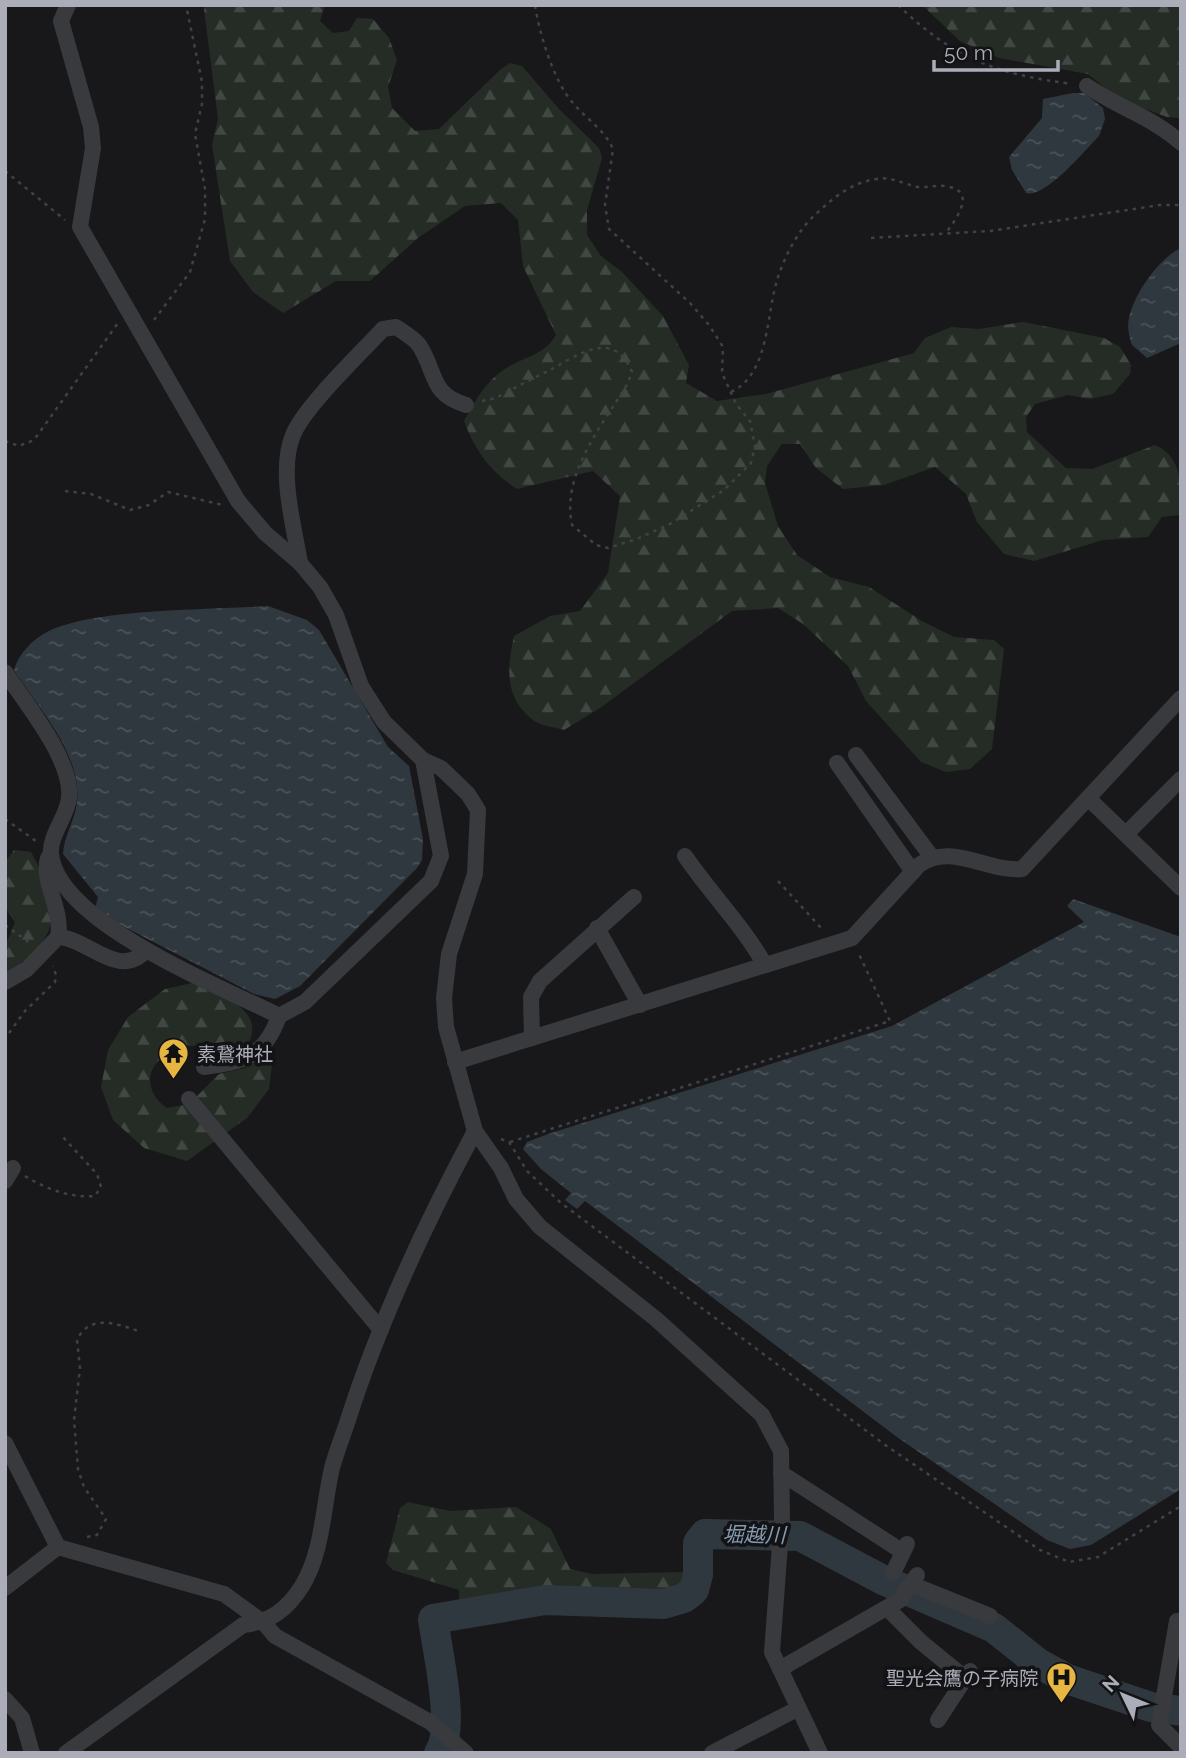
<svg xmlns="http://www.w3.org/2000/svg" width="1186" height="1758" viewBox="0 0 1186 1758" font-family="Raleway,'Noto Sans JP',sans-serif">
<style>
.forest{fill:url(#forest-firs)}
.water{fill:url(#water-ripples)}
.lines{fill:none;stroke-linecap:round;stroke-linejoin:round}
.river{stroke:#30383f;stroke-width:30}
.path{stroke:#3f4145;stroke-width:2.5;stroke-dasharray:3.5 5;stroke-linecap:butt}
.minor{stroke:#393a3e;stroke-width:16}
.labels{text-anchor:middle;stroke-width:7;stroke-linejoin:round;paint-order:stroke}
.poi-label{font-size:19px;fill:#abaeb9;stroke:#131315;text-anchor:start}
.water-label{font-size:21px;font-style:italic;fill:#849ab1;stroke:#131315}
</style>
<defs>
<pattern id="forest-firs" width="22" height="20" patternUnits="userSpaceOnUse" patternTransform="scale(1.75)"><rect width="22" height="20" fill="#242c25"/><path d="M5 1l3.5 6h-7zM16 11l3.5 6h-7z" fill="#414843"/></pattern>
<pattern id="water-ripples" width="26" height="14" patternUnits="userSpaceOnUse" patternTransform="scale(1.75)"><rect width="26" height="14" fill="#30383f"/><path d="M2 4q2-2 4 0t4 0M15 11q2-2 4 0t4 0" fill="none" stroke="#4b5259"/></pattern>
</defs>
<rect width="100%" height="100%" fill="#18181a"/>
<!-- forest -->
<g class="forest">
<path d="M206,5H325L320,21L333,33L349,31L357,18L373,19L389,38L397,60L388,87L392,108L415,131L439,129L501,69L510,63L522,66L559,109L599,148L602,158L587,210V235L601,256L622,272L663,316L689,365L686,383L717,401L766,394L914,353L925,338L951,327L979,329L1023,322L1104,338L1120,347L1131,365L1130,374L1113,394L1090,399L1068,395L1035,404L1026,417L1027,432L1066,468L1092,469L1155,445C1185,458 1181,491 1181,518L1178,515L1162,517L1148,537L1103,540L1034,561L1004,554L977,522L966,494L935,467L884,485L843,489L816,468L800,444H782L767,466L765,483L778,526L797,555L830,577L869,587L922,621L954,637L994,640L1004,649L992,749L970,769L946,772L921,762L866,701L848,666L803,624L778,608L732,611L600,708L564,730C555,727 540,726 533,720C504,698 507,667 514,636L550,616L580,611L608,573L620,496L593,471L517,489C490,471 476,452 464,421C476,400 486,380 508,367C528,355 543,356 556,335L523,266L518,220L501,203L465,206L418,238L370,281H336L283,313L253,292L230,261L212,145L218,119L204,9Z"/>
<path d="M922,5H1181V118L1167,117L1118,99L1088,74L999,58L960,41Z"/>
<path d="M14,850L31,852C62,909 63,938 5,974V947L15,922L5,907V862Z"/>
<path d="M192,983C215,994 263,1006 250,1040C248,1046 243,1053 236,1055C219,1060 206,1044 190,1046C171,1047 149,1062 150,1082C151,1093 158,1102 167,1108L189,1104L219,1074L245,1068L256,1057L265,1056L272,1064L269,1089L247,1118L187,1161L144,1148L113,1120L101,1087L108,1050L128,1017L165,989Z"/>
<path d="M408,1502L450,1511L516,1507L551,1529L570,1569L592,1574L686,1572L690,1580L681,1593L664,1598L544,1596L459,1606V1590L393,1570L386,1563L400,1508Z"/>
</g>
<!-- water -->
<g class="water">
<path d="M1073,93H1084L1103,108L1105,119L1099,136C1085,150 1045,199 1026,193L1012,170L1009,157L1042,118L1043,99Z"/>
<path d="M1181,248V343L1147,358L1132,345C1129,337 1127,327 1129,318C1134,294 1159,258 1181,248Z"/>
<path d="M268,606L307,620L319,630L388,747L409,766L423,839L422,860L417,868L300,986L275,999L254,994L117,923L95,909L98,897L63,854C64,835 75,821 77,802C82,754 39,709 14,670C19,653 33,639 49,631C97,608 212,610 268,606Z"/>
<path d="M1073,899L1181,937V1489L1091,1545L1070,1549L1047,1540L897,1437L585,1201L577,1209L565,1200L571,1193L541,1169L523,1149L527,1142L551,1133L892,1026L1084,922L1067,906Z"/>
</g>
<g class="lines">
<!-- river -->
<path class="river" d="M439,1753C456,1728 437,1650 433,1619L545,1600L664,1604L684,1598L694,1590L698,1575V1543L705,1534L800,1536L883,1580L994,1628L1038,1663L1067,1679L1151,1707L1181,1711"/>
<!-- path -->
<g class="path">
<path d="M898,5C954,59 996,74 1072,84"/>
<path d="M5,171L65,220"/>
<path d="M871,238L990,231L1160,205H1181"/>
<path d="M154,320L190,272L205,219V189L195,134L202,104V82L186,5"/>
<path d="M731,392C770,374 766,313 778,277C786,254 798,230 816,214C834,197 851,183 876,179C891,176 903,184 918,187C928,188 939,184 950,187C977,193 954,222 945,234"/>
<path d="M482,401L496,398C514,388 532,379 550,370C578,355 614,328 632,372L628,383C603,425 561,473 572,525L596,545L608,548L637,539L670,524L724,490L751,463L755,446L750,421L736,404L722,373L723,347L709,325L690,303L609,229L605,205L613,149C605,130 586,119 573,103C554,82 539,33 535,5"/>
<path d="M5,441L19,446L34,440L118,323"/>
<path d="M65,491L91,494L130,510L149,505L168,492L223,505"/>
<path d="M5,819L36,841"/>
<path d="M778,881L823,930"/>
<path d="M5,925L31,944"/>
<path d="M9,1033L25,1011L55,982L56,975L53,966"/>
<path d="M501,1139L509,1142L527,1171L561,1203L888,1447L1040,1550L1069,1562L1098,1557L1181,1506"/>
<path d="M510,1142L890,1021L859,954"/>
<path d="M25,1176C46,1189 70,1198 95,1196L101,1187L97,1174L62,1136"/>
<path d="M87,1537L97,1535L106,1519L84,1487L78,1469L74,1420L80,1368L77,1340C89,1314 116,1323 138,1331"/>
</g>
<!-- minor -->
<g class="minor">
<path d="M68,5L61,21L91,127L93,148L80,227L238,501L265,533L300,563L320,587L336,615L361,686L384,722L423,760L441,768L468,794L478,810L475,874L449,954L444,998L446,1027L475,1131L501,1168L516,1199L540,1227L656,1319L762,1415L781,1451L782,1518L772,1652L820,1753"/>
<path d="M1087,86C1117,107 1154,118 1181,143"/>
<path d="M300,563C294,526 278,471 293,435C304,407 361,353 383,329L396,327C403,332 414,338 419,345C437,372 429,394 466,405"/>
<path d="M5,672C26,704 73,760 69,798C67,817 49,836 51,854C58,923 222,987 279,1016L305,1002L431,881L441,856L423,760"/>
<path d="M856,755L931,856"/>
<path d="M837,763L913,872"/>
<path d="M1089,799L1181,888"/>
<path d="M1126,834L1181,779"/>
<path d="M685,856C711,894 743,926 765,965"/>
<path d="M597,928L640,1005"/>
<path d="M58,937C88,938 119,981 146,950"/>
<path d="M5,982L27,969L58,937C63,908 41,883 48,858"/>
<path d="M532,1038L531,997L540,981L634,897"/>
<path d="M455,1062L852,938L919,865C951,842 986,872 1022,869L1181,698"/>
<path d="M204,1067C243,1062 265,1057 279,1016"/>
<path d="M189,1099L381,1330"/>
<path d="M5,1181L13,1168"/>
<path d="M5,1443L58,1547L224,1594L264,1623L275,1636L430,1722L466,1753"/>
<path d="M781,1473L903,1552"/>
<path d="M893,1573L907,1544"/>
<path d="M911,1584L990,1616"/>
<path d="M5,1588L58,1547"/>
<path d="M887,1608L921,1642L965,1678"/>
<path d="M1177,1621L1159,1725L1181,1747"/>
<path d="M780,1669L900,1600L917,1575"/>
<path d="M5,1699L22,1718L32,1753"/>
<path d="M938,1720L970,1671"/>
<path d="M66,1753L243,1625C270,1622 287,1610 302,1586C323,1552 323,1506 332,1468C336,1453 342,1438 347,1423C379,1322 425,1224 475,1131"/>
<path d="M712,1753L797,1709"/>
</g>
</g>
<!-- icons -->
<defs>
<symbol id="temple-pin" viewBox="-11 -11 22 30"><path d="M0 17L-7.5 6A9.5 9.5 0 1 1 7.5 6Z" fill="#e7b642" stroke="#131315"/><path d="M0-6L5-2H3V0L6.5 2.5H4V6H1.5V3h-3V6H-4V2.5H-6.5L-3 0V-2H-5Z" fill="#111"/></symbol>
<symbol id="hospital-pin" viewBox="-11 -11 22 30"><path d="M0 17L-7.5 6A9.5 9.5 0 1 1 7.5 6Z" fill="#e7b642" stroke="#131315"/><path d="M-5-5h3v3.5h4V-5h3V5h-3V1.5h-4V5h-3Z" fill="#111"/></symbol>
</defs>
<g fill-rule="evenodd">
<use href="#temple-pin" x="156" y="1036" width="35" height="47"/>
<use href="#hospital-pin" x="1044" y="1660" width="35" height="47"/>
</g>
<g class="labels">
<!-- poi labels -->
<g class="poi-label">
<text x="197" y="1061">素鵞神社</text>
<text x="1038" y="1685" text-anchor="end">聖光会鷹の子病院</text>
</g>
<!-- water labels -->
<g class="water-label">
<text transform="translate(754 1535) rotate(1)" y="7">堀越川</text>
</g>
</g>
<!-- border -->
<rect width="1186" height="1758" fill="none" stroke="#abaeb9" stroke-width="14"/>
<!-- north arrow -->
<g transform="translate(1123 1695) rotate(313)" stroke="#131315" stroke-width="5" paint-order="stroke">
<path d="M0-5L12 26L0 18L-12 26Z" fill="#abaeb9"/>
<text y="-10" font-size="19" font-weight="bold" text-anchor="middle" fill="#abaeb9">N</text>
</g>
<!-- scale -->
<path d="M934 60v10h124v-10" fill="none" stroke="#abaeb9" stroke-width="3.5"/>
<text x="944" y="60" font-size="21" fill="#abaeb9" stroke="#131315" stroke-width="5" paint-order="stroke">50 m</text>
</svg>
